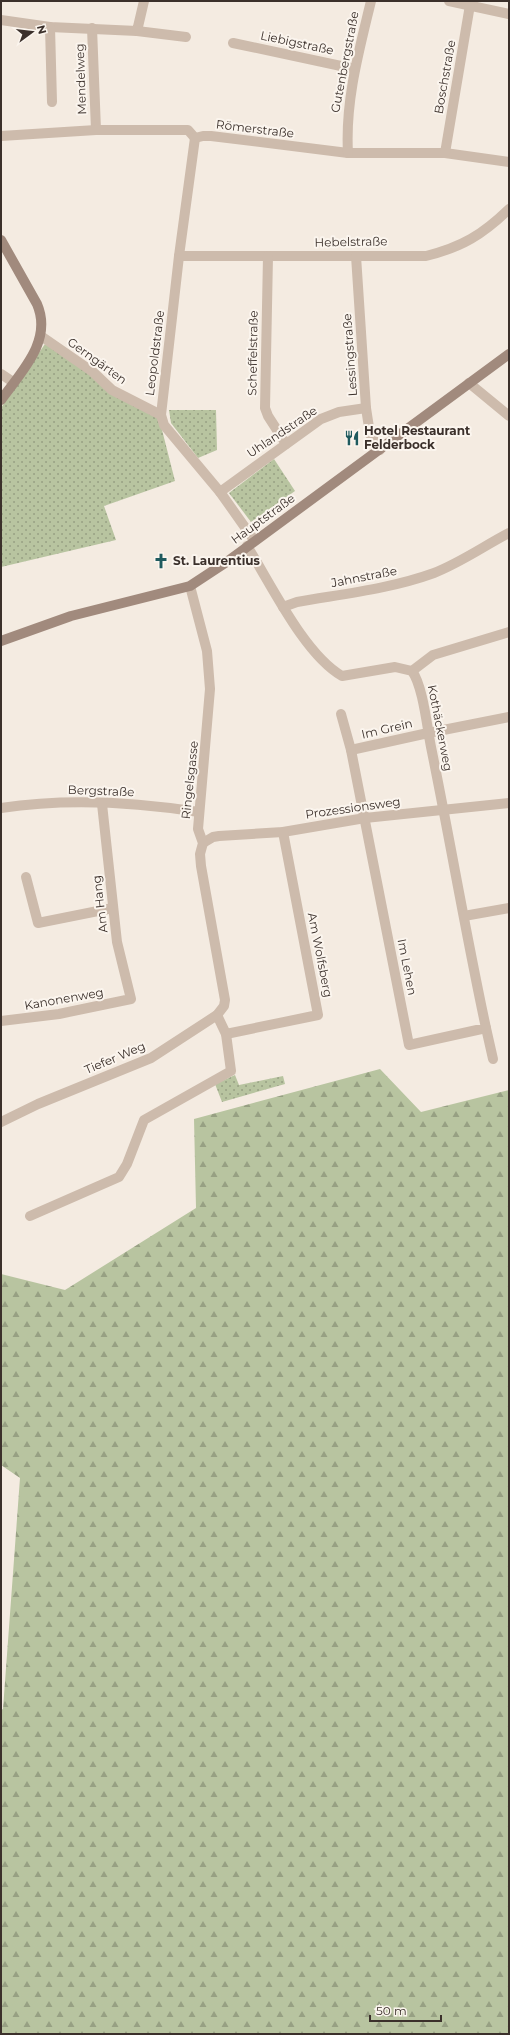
<svg xmlns="http://www.w3.org/2000/svg" width="510" height="2035" viewBox="0 0 510 2035" font-family="Montserrat,sans-serif">
<style>
.grass{fill:url(#grass-dots)}
.forest{fill:url(#forest-firs)}
.lines{fill:none;stroke-linecap:round;stroke-linejoin:round}
.street{stroke:#cdbbac;stroke-width:10}
.secondary{stroke:#a18a7d;stroke-width:10}
.labels{text-anchor:middle;stroke-width:4;stroke-linejoin:round;paint-order:stroke}
.street-label{font-size:12px;fill:#3b302b;stroke:#fbf5ee}
.poi-label{font-size:12px;font-weight:bold;fill:#3b302b;stroke:#fbf5ee;text-anchor:start}
</style>
<defs>
<pattern id="grass-dots" width="8" height="8" patternUnits="userSpaceOnUse"><rect width="8" height="8" fill="#b8c4a0"/><path d="M2 2h.1M6 6h.1" fill="none" stroke="#97a083" stroke-width="1.8" stroke-linecap="round"/></pattern>
<pattern id="forest-firs" width="22" height="20" patternUnits="userSpaceOnUse"><rect width="22" height="20" fill="#b8c4a0"/><path d="M5 1l3.5 6h-7zM16 11l3.5 6h-7z" fill="#97a083"/></pattern>
</defs>
<rect width="100%" height="100%" fill="#f4ebe1"/>
<!-- grass -->
<g class="grass">
<path d="M45,344L159,418L175,481L104,506L116,540L1,567V408Z"/>
<path d="M169,410H216L217,450L198,458L171,423Z"/>
<path d="M274,459L295,491L251,522L229,493Z"/>
<path d="M235,1075L239,1085L283,1076L285,1084L222,1102L215,1084Z"/>
</g>
<!-- forest -->
<path class="forest" d="M380,1069L421,1112L509,1090V2034H1V1710L3,1709L20,1478L1,1465V1274L65,1290L196,1208L194,1119Z"/>
<g class="lines">
<!-- street -->
<g class="street">
<path d="M449,1L509,14"/>
<path d="M1,20L50,27L137,31L144,1"/>
<path d="M50,27L52,102"/>
<path d="M92,28L96,130"/>
<path d="M137,31L186,37"/>
<path d="M233,43L355,69"/>
<path d="M1,136L96,130H188L195,138"/>
<path d="M195,138L179,256L161,415L164,425L220,492L254,540"/>
<path d="M195,138L203,136H211L348,153H445L509,162"/>
<path d="M348,153C345,101 359,51 371,1"/>
<path d="M445,153L470,5"/>
<path d="M179,256H426C462,247 482,235 509,209"/>
<path d="M268,256L265,408L268,416L286,444"/>
<path d="M356,256L366,408L370,434L380,450"/>
<path d="M41,336L93,372L112,390L161,415"/>
<path d="M1,374L13,382"/>
<path d="M469,383L509,416"/>
<path d="M220,492L321,419L339,412L366,408"/>
<path d="M247,546C271,584 304,654 342,676L395,667L412,671C423,686 427,727 431,747C450,840 466,935 486,1028L409,1045L351,750L428,733L509,717"/>
<path d="M283,607L297,602C342,594 390,589 434,573C460,563 484,546 509,533"/>
<path d="M412,671L433,655L509,632"/>
<path d="M341,714L351,750"/>
<path d="M1,808C66,798 135,802 199,812"/>
<path d="M203,843L213,837L219,836L283,832L365,818L509,803"/>
<path d="M26,877L38,923L113,908"/>
<path d="M464,916L509,908"/>
<path d="M1,1021L59,1014L131,999L117,942L102,804"/>
<path d="M486,1028L493,1059"/>
<path d="M226,1034L318,1015L283,832"/>
<path d="M1,1122L38,1104L151,1058L217,1015L224,1006L225,1000L201,866L200,854L203,843L198,829L210,689L207,651L190,586"/>
<path d="M30,1216L119,1177L127,1164L144,1120L231,1071L226,1034L217,1015"/>
</g>
<!-- secondary -->
<g class="secondary">
<path d="M1,240L37,304C53,341 21,372 1,400"/>
<path d="M1,641L71,616L190,586L228,561L509,354"/>
</g>
</g>
<!-- icons -->
<defs>
<symbol id="restaurant-bare" viewBox="-9 -9 18 18"><path d="M-5-6h1v4h1v-4h1v4h1v-4h1v5L-1.5 .5V6h-2V.5L-5-1ZM5-6V6H3V1.5H1.5Q1.5-4 5-6Z" fill="#1f5a5e" stroke="#fbf5ee" stroke-width="2.5" paint-order="stroke"/></symbol>
<symbol id="church-bare" viewBox="-9 -9 18 18"><path d="M-1.2-6h2.4v3.5h3.3v2.4h-3.3V6h-2.4V-.1h-3.3v-2.4h3.3Z" fill="#1f5a5e" stroke="#fbf5ee" stroke-width="2.5" paint-order="stroke"/></symbol>
</defs>
<g fill-rule="evenodd">
<use href="#restaurant-bare" x="341" y="427" width="22" height="22"/>
<use href="#church-bare" x="150" y="550" width="22" height="22"/>
</g>
<g class="labels">
<!-- street labels -->
<g class="street-label">
<text transform="translate(297 43) rotate(12)" y="4">Liebigstraße</text>
<text transform="translate(345 62) rotate(-79)" y="4">Gutenbergstraße</text>
<text transform="translate(445 77) rotate(-80)" y="4">Boschstraße</text>
<text transform="translate(81 79) rotate(-92)" y="4">Mendelweg</text>
<text transform="translate(255 129) rotate(7)" y="4">Römerstraße</text>
<text transform="translate(351 242) rotate(-1)" y="4">Hebelstraße</text>
<text transform="translate(155 353) rotate(-83)" y="4">Leopoldstraße</text>
<text transform="translate(253 353) rotate(-89)" y="4">Scheffelstraße</text>
<text transform="translate(350 355) rotate(-94)" y="4">Lessingstraße</text>
<text transform="translate(97 361) rotate(36)" y="4">Gerngärten</text>
<text transform="translate(282 432) rotate(-34)" y="4">Uhlandstraße</text>
<text transform="translate(263 519) rotate(-36)" y="4">Hauptstraße</text>
<text transform="translate(364 577) rotate(-11)" y="4">Jahnstraße</text>
<text transform="translate(440 728) rotate(79)" y="4">Kothäckerweg</text>
<text transform="translate(387 729) rotate(-13)" y="4">Im Grein</text>
<text transform="translate(190 780) rotate(-84)" y="4">Ringelsgasse</text>
<text transform="translate(101 791) rotate(2)" y="4">Bergstraße</text>
<text transform="translate(353 808) rotate(-8)" y="4">Prozessionsweg</text>
<text transform="translate(100 904) rotate(-97)" y="4">Am Hang</text>
<text transform="translate(320 955) rotate(79)" y="4">Am Wolfsberg</text>
<text transform="translate(407 967) rotate(79)" y="4">Im Lehen</text>
<text transform="translate(64 999) rotate(-10)" y="4">Kanonenweg</text>
<text transform="translate(115 1058) rotate(-23)" y="4">Tiefer Weg</text>
</g>
<!-- poi labels -->
<g class="poi-label">
<text x="364" y="435">Hotel Restaurant<tspan x="364" dy="14">Felderbock</tspan></text>
<text x="173" y="565">St. Laurentius</text>
</g>
</g>
<!-- border -->
<rect width="510" height="2035" fill="none" stroke="#3b302b" stroke-width="4"/>
<!-- north arrow -->
<g transform="translate(32 32) rotate(75)" stroke="#fbf5ee" stroke-width="3" paint-order="stroke">
<path d="M0-3L7 15L0 10L-7 15Z" fill="#3b302b"/>
<text y="-6" font-size="11" font-weight="bold" text-anchor="middle" fill="#3b302b">N</text>
</g>
<!-- scale -->
<path d="M370 2015v6h71v-6" fill="none" stroke="#3b302b" stroke-width="2"/>
<text x="376" y="2015" font-size="12" fill="#3b302b" stroke="#fbf5ee" stroke-width="3" paint-order="stroke">50 m</text>
</svg>
